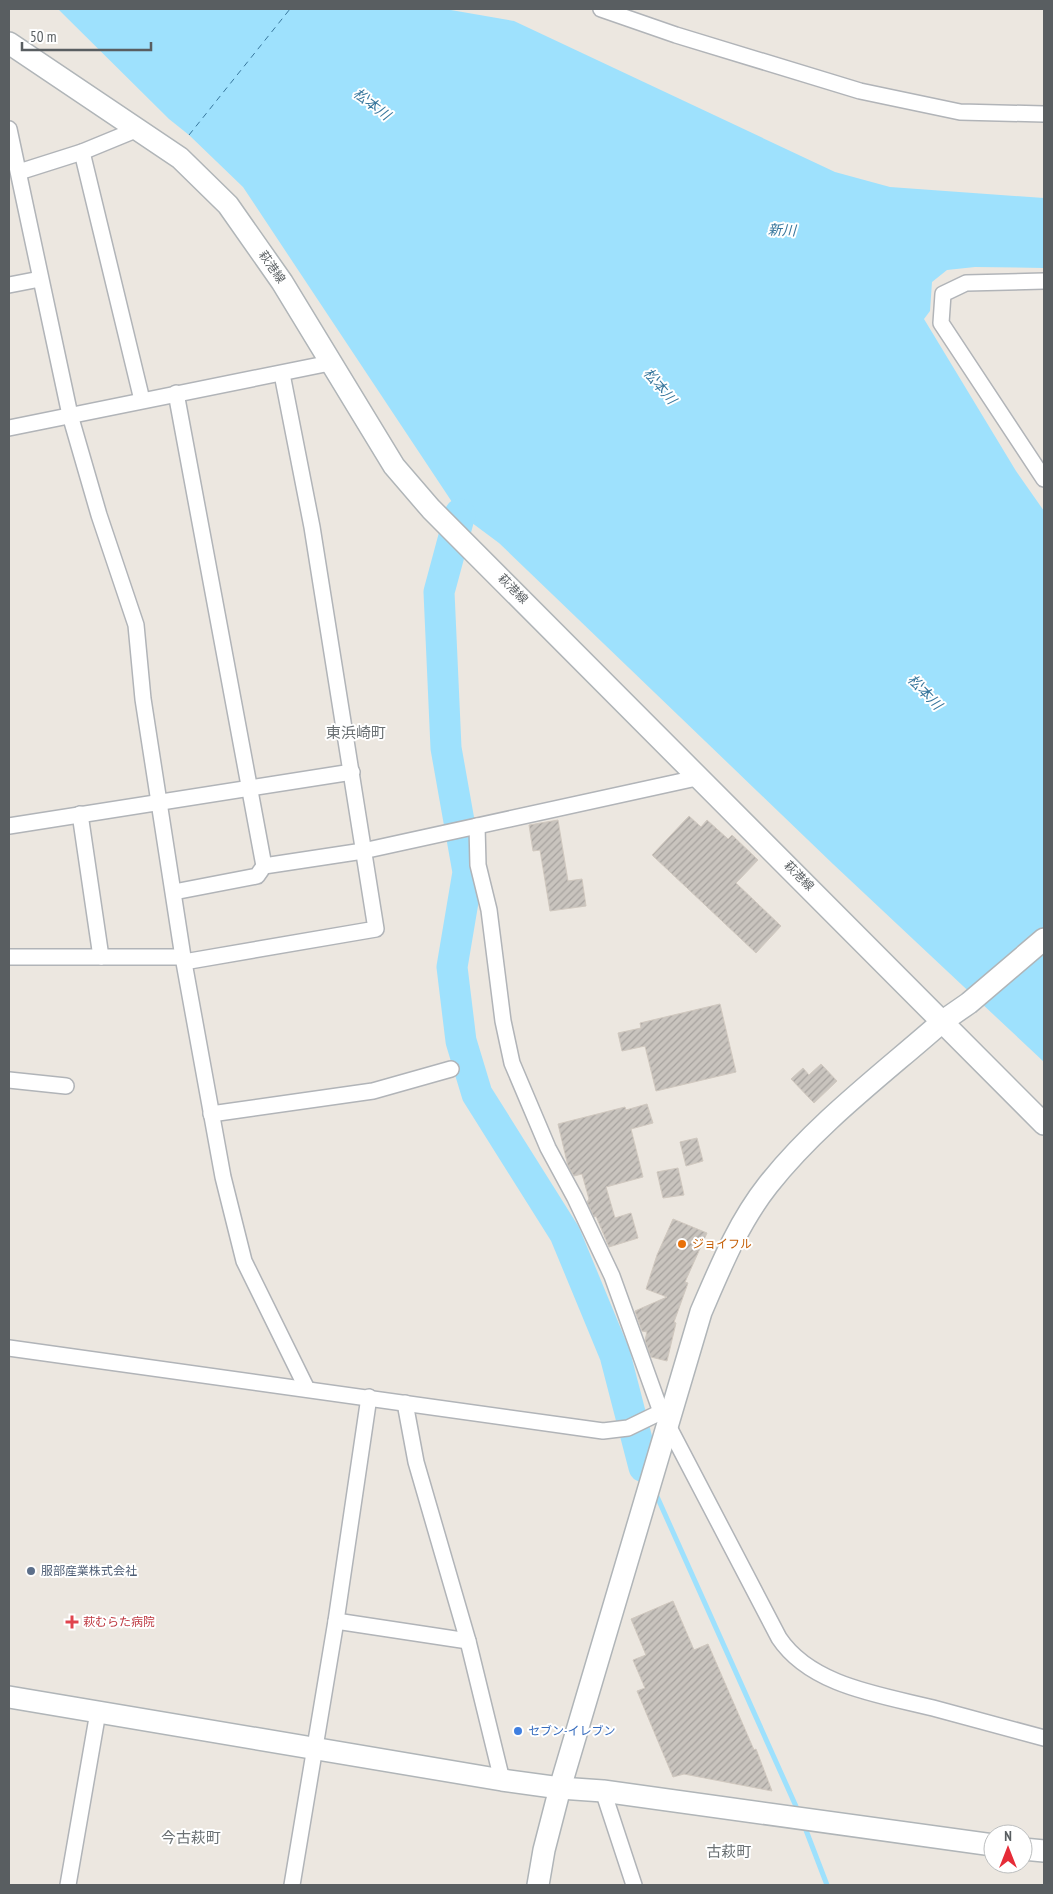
<svg xmlns="http://www.w3.org/2000/svg" width="1053" height="1894" viewBox="0 0 1053 1894" font-family="'PT Sans Narrow','Noto Sans JP',sans-serif">
<style>
.water{fill:#9ee1fd}
.lines{fill:none;stroke-linecap:round;stroke-linejoin:round}
.stream{stroke:#9ee1fd;stroke-width:5}
.river{stroke:#9ee1fd;stroke-width:31}
.ferry{stroke:#38779d;stroke-width:1;stroke-dasharray:6 5;stroke-linecap:butt}
.building{fill:url(#building-hatch);stroke:#d0c8bf}
.street-casing{stroke:#b1b4b8;stroke-width:18}
.secondary-casing{stroke:#b0b5b8;stroke-width:24}
.street{stroke:#fff;stroke-width:15}
.secondary{stroke:#fff;stroke-width:21}
.food-dot{fill:#e8710a;stroke:#fff;stroke-width:2}
.service-dot{fill:#5c6f8a;stroke:#fff;stroke-width:2}
.health-dot{fill:#e0444e;stroke:#fff;stroke-width:2}
.shop-dot{fill:#3f7fe0;stroke:#fff;stroke-width:2}
.labels{text-anchor:middle;stroke-width:4;stroke-linejoin:round;paint-order:stroke}
.street-label{font-size:12px;fill:#595e61;stroke:#fff}
.food-label{font-size:12px;fill:#c56008;stroke:#fff;text-anchor:start}
.service-label{font-size:12px;fill:#4e5e75;stroke:#fff;text-anchor:start}
.health-label{font-size:12px;fill:#be3a42;stroke:#fff;text-anchor:start}
.shop-label{font-size:12px;fill:#366cbe;stroke:#fff;text-anchor:start}
.water-label{font-size:14px;font-style:italic;fill:#38779d;stroke:#fff}
.quarter-label{font-size:15px;fill:#6a7073;stroke:#fff}
</style>
<defs>
<pattern id="building-hatch" width="6" height="6" patternUnits="userSpaceOnUse" patternTransform="scale(1.25)"><rect width="6" height="6" fill="#c9c4be"/><path d="M-1 1l2-2M0 6l6-6M5 7l2-2" fill="none" stroke="#a6a29e"/></pattern>
</defs>
<rect width="100%" height="100%" fill="#ece7e0"/>
<!-- water -->
<path class="water" d="M58,9H445L514,21L835,172L890,187L1044,198V268L975,267L947,270L932,282L930,311L924,319L1016,471L1044,511V1062L833,864L499,543L460,514L243,187L189,135L169,119Z"/>
<g class="lines">
<!-- stream -->
<g class="stream">
<path d="M655,1492L799,1813"/>
<path d="M804,1825L827,1885"/>
</g>
<!-- river -->
<path class="river" d="M460,514L439,592L446,748L468,872L452,967L461,1041L477,1094L565,1234L615,1355L644,1467"/>
<!-- ferry -->
<path class="ferry" d="M189,135L290,9"/>
</g>
<!-- building -->
<g class="building">
<path d="M689,816L701,827L707,820L728,839L732,835L758,860L736,883L781,926L756,953L652,855Z"/>
<path d="M558,820L568,881L582,879L586,906L550,911L540,850L533,851L529,825Z"/>
<path d="M720,1004L736,1072L656,1091L645,1046L622,1051L618,1033L641,1028L640,1023Z"/>
<path d="M821,1064L837,1081L814,1103L791,1079L803,1068L809,1075Z"/>
<path d="M647,1104L653,1123L631,1129L643,1177L606,1187L615,1218L631,1213L638,1238L609,1247L596,1216L594,1217L587,1202L589,1199L582,1174L574,1176L568,1166L558,1124L625,1107L626,1110Z"/>
<path d="M697,1138L703,1161L686,1166L680,1142Z"/>
<path d="M678,1168L684,1195L663,1198L657,1172Z"/>
<path d="M673,1219L707,1233L685,1282L688,1283L674,1322L676,1323L667,1361L651,1357L645,1340L647,1332L642,1331L635,1311L667,1297L646,1289L657,1255Z"/>
<path d="M673,1601L694,1650L708,1644L754,1750L756,1749L772,1791L684,1774L673,1777L637,1691L645,1688L633,1660L646,1655L631,1619Z"/>
</g>
<g class="lines">
<defs>
<g id="street">
<path d="M601,9L676,35L860,91L960,112L1044,114"/>
<path d="M9,129L70,415L99,515L136,625L143,699L183,957L223,1177L244,1261L307,1389"/>
<path d="M82,152L142,400"/>
<path d="M19,172L82,152L138,129"/>
<path d="M1044,281L966,283L943,294L941,323L1044,479"/>
<path d="M9,285L40,279"/>
<path d="M176,393L264,866"/>
<path d="M9,428L330,363"/>
<path d="M80,814L101,957"/>
<path d="M9,826L352,772"/>
<path d="M477,826L478,865L489,910L503,1021L512,1063L548,1148L575,1198L612,1276L661,1412L779,1638C811,1686 881,1695 933,1708C970,1718 1007,1728 1044,1738"/>
<path d="M174,892L257,876L264,866L363,851L701,777"/>
<path d="M9,957H183"/>
<path d="M184,962L376,929L312,527L282,374"/>
<path d="M9,1080L66,1086"/>
<path d="M211,1114L373,1091L451,1069"/>
<path d="M9,1348L603,1431L628,1428L661,1412"/>
<path d="M405,1403L416,1462L468,1641L502,1780"/>
<path d="M336,1621L468,1641"/>
<path d="M603,1791L634,1885"/>
<path d="M68,1885L98,1712"/>
<path d="M292,1885L336,1621L369,1397"/>
</g>
<g id="secondary">
<path d="M9,43L180,158L228,205L282,282L394,466L431,509L1044,1124"/>
<path d="M9,1697L502,1780L560,1788L603,1791L993,1845"/>
<path d="M1023,1849L1044,1851"/>
<path d="M538,1885L544,1850L560,1788L701,1312C720,1268 738,1223 768,1185C817,1123 884,1073 943,1021L969,1003L1044,939"/>
</g>
</defs>
<!-- street casing -->
<use href="#street" class="street-casing"/>
<!-- secondary casing -->
<use href="#secondary" class="secondary-casing"/>
<!-- street -->
<use href="#street" class="street"/>
<!-- secondary -->
<use href="#secondary" class="secondary"/>
</g>
<!-- markers -->
<circle class="food-dot" cx="682" cy="1244" r="5"/>
<circle class="service-dot" cx="31" cy="1571" r="5"/>
<path class="health-dot" d="M69.5 1614.5h5v5h5v5h-5v5h-5v-5h-5v-5h5z"/>
<circle class="shop-dot" cx="518" cy="1731" r="5"/>
<g class="labels">
<!-- street labels -->
<g class="street-label">
<text transform="translate(272 267) rotate(55)" y="4">萩港線</text>
<text transform="translate(513 589) rotate(45)" y="4">萩港線</text>
<text transform="translate(799 876) rotate(45)" y="4">萩港線</text>
</g>
<!-- food labels -->
<g class="food-label">
<text x="692" y="1248">ジョイフル</text>
</g>
<!-- service labels -->
<g class="service-label">
<text x="41" y="1575">服部産業株式会社</text>
</g>
<!-- health labels -->
<g class="health-label">
<text x="83" y="1626">萩むらた病院</text>
</g>
<!-- shop labels -->
<g class="shop-label">
<text x="528" y="1735">セブン-イレブン</text>
</g>
<!-- water labels -->
<g class="water-label">
<text transform="translate(372 104) rotate(37)" y="5">松本川</text>
<text transform="translate(782 230) rotate(2)" y="5">新川</text>
<text transform="translate(660 386) rotate(50)" y="5">松本川</text>
<text transform="translate(925 692) rotate(46)" y="5">松本川</text>
</g>
<!-- quarter labels -->
<g class="quarter-label">
<text x="356" y="738">東浜崎町</text>
<text x="191" y="1843">今古萩町</text>
<text x="729" y="1857">古萩町</text>
</g>
</g>
<!-- border -->
<rect width="1053" height="1894" fill="none" stroke="#595e61" stroke-width="20"/>
<!-- north arrow -->
<g transform="translate(1008 1849)"><circle r="24" fill="#ffffff" stroke="#bdbfc0"/>
<path d="M0-4L9 19L0 12L-9 19Z" fill="#e62c38"/>
<text y="-8" font-size="14" font-weight="bold" text-anchor="middle" fill="#595e61">N</text>
</g>
<!-- scale -->
<path d="M22 42v8h129v-8" fill="none" stroke="#595e61" stroke-width="2.5"/>
<text x="30" y="42" font-size="15" fill="#595e61" stroke="#ffffff" stroke-width="4" paint-order="stroke">50 m</text>
</svg>
